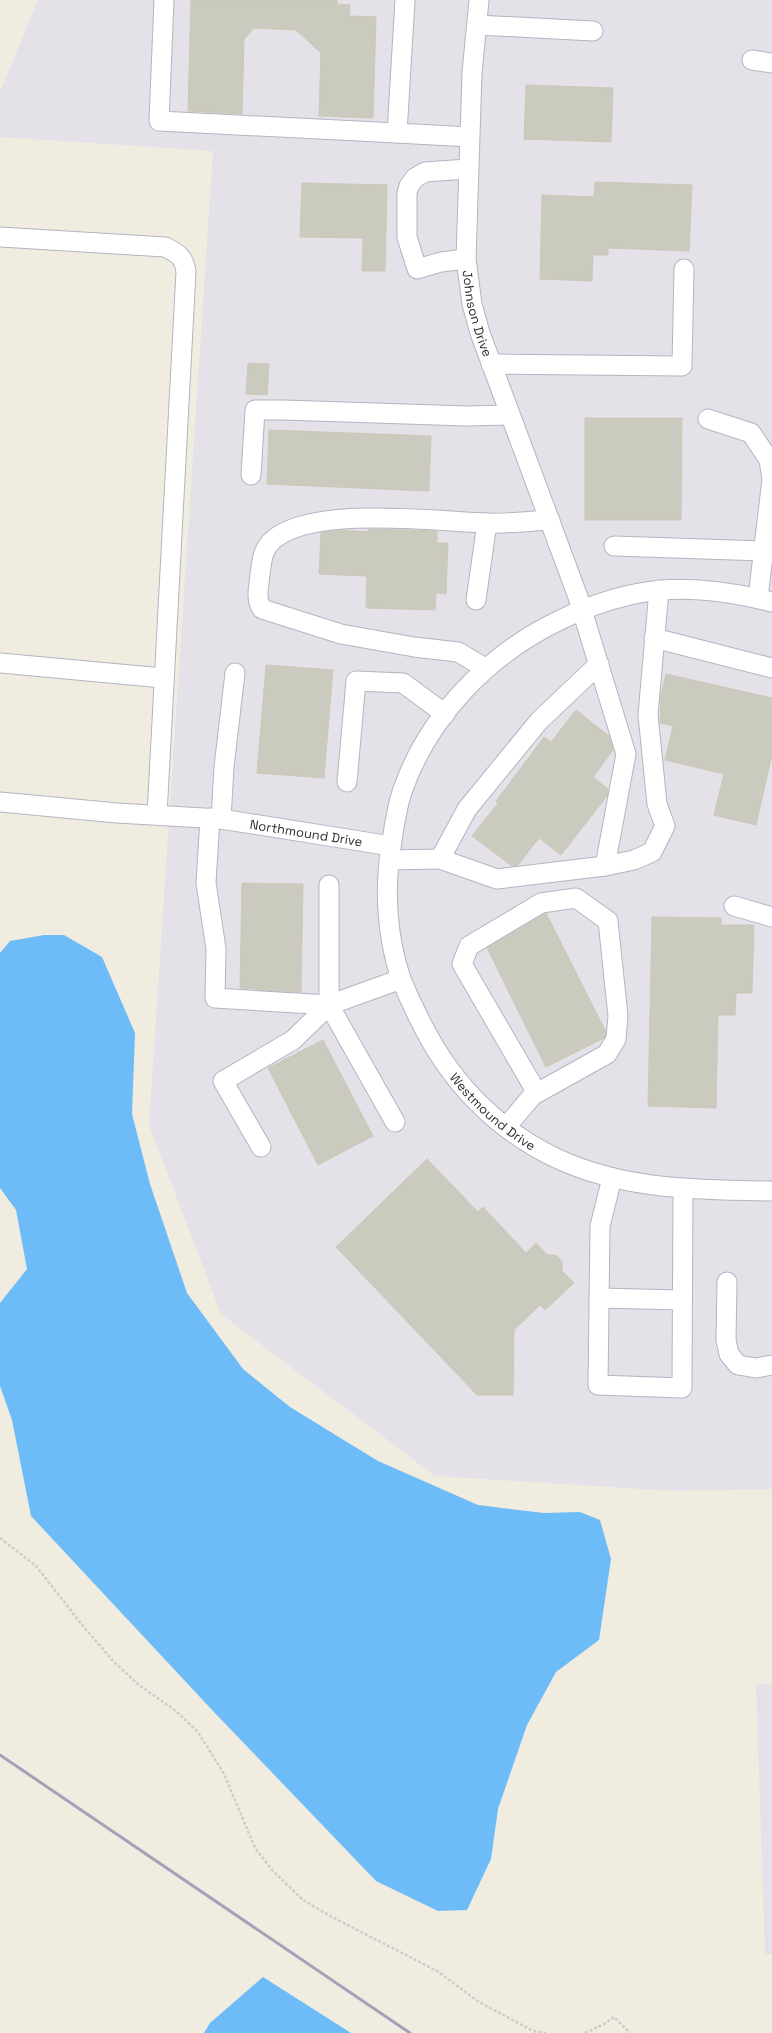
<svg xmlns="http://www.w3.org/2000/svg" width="772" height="2033" viewBox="0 0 772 2033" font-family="'Space Grotesk',sans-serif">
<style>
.industrial{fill:#e4e1e8}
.water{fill:#6dbcf8}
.building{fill:#cbcabe;stroke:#ccc8b9}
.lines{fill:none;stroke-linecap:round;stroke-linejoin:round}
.minor-casing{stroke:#b4b4c2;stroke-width:21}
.path{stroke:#cdcdcd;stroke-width:2.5;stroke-dasharray:3 2;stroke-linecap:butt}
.minor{stroke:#fff;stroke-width:19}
.rail{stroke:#a2a2b9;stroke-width:3}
.labels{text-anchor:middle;stroke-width:3;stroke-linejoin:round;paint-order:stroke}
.street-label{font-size:13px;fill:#2e2e2e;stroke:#fff}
</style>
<rect width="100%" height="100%" fill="#f0ece0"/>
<!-- industrial -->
<g class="industrial">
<path d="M38,0H772V1489L672,1491L435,1476L221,1314L149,1125L213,151L0,137V92Z"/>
<path d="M756,1684H772V1954H765Z"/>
</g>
<!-- water -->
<g class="water">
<path d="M44,935H64L102,957L135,1033L132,1114L150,1184L187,1293L243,1369L290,1407L378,1461L478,1505L544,1513L580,1512L600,1520L611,1559L599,1640L556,1672L527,1725L498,1809L491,1859L467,1910L438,1911L376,1881L213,1711L31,1516L12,1420L0,1386V1303L27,1269L16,1210L0,1188V953L10,941Z"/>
<path d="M263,1977L351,2033H204L210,2023Z"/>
</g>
<!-- building -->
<g class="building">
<path d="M191,0H337V4L350,5L349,16L376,17L373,118L319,116L321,53L296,30L254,28L244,39L242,114L188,111Z"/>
<path d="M526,85L613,88L611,142L524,139Z"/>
<path d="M595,182L692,185L689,251L608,248V255H593L592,281L540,279L542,195L594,197Z"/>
<path d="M302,183L387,185L385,271H362L363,238L300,237Z"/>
<path d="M248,363L269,364L267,395L246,394Z"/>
<path d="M585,418H682L681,520H585Z"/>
<path d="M269,430L431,436L429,491L267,484Z"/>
<path d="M368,529L437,531V543H448L446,594L436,593L435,610L366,608L367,576L319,574L321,533L341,530L368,532Z"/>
<path d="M266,665L333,670L324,778L257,773Z"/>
<path d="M666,674L772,698V754L756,825L714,815L724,774L665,760L673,726L660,723L661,695Z"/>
<path d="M576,710L609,736L613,750L593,777L608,789L607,796L561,855L539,838L518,865L512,866L472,836L498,803L496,801L544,737L551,742Z"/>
<path d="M242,883L303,884L301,992L240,988Z"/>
<path d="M546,913L606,1032L604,1038L546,1067L487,948Z"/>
<path d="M652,917L721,918V925H754L752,993H736L735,1015H718L716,1108L648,1106Z"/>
<path d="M323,1040L373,1136L318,1165L268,1068Z"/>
<path d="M427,1159L478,1212L483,1207L526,1253L536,1243L547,1255H556L562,1262V1271L574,1283L545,1310L540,1305L514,1330L513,1395H477L336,1247Z"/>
</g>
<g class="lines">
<defs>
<g id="minor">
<path d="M164,0L159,121L397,133"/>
<path d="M405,0L397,133L469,137"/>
<path id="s1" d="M479,0L472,73L466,259L472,304L480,333L578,597L626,754L605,866L634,860L652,852L665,826L657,804L648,715L659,590"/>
<path d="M477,25L593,31"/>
<path d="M752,60L772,63"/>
<path d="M0,237L165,247C178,253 184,257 186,272L157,815"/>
<path d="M466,259L441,262L417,269L407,237V193L409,186L415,178L425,172L468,169"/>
<path d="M491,364L682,366L684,269"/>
<path d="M708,419L751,433L769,460L772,479L758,598"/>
<path d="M251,475L255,410H284L466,416L510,415"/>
<path d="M614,546L763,551"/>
<path d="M476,600L487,523"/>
<path id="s2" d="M772,602C736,593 698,587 662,590C627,593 591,605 560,620C489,654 428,716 402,792C396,810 394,828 391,847C384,890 387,937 401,979C408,996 416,1013 425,1030C454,1086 500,1132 558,1159C625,1190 700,1190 772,1191"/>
<path d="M654,638L772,668"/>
<path d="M0,663L163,678"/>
<path d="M485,668L458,652L414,647L341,634L262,609C255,598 259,587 260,574C262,561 262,549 274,539C315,506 434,521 486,523C507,524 529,521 550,520"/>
<path d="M347,782L356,681L403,683L445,714"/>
<path id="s3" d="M0,802L117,813L221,819L391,846"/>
<path d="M210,818L206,883L216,949L215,998L329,1005"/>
<path d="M221,819L224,767L235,673"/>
<path d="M440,859L497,879L605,866"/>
<path d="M389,860L440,859L467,809L539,721L599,664"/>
<path d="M329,885V1005L395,1122"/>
<path d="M734,906L772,917"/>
<path d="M506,1127L533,1095L537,1093L607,1054L616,1039L618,1016L608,921L576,898L541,903L469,946L462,964L537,1093"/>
<path d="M261,1147L223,1081L293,1040L329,1005L401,979"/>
<path d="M612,1178L600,1226L598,1385L682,1388L683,1188"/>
<path d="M727,1282L726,1340L729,1354L738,1365L756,1368L772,1365"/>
<path d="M599,1298L682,1300"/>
</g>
</defs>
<!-- minor casing -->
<use href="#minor" class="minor-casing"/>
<!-- path -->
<g class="path">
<path d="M0,1538L36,1566L83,1626L114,1662L139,1685L176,1711L198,1732L224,1774L255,1848L272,1870L303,1900L332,1917L437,1971L479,2002L533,2031L546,2033"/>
<path d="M585,2033L604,2024L614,2017L630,2033"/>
</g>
<!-- minor -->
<use href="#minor" class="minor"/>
<!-- rail -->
<path class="rail" d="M0,1755L410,2033"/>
</g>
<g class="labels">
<!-- street labels -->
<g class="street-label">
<text dy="5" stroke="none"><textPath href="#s1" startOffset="315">Johnson Drive</textPath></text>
<text dy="5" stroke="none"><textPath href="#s3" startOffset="308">Northmound Drive</textPath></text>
<text dy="5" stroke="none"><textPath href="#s2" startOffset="811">Westmound Drive</textPath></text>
</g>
</g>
</svg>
